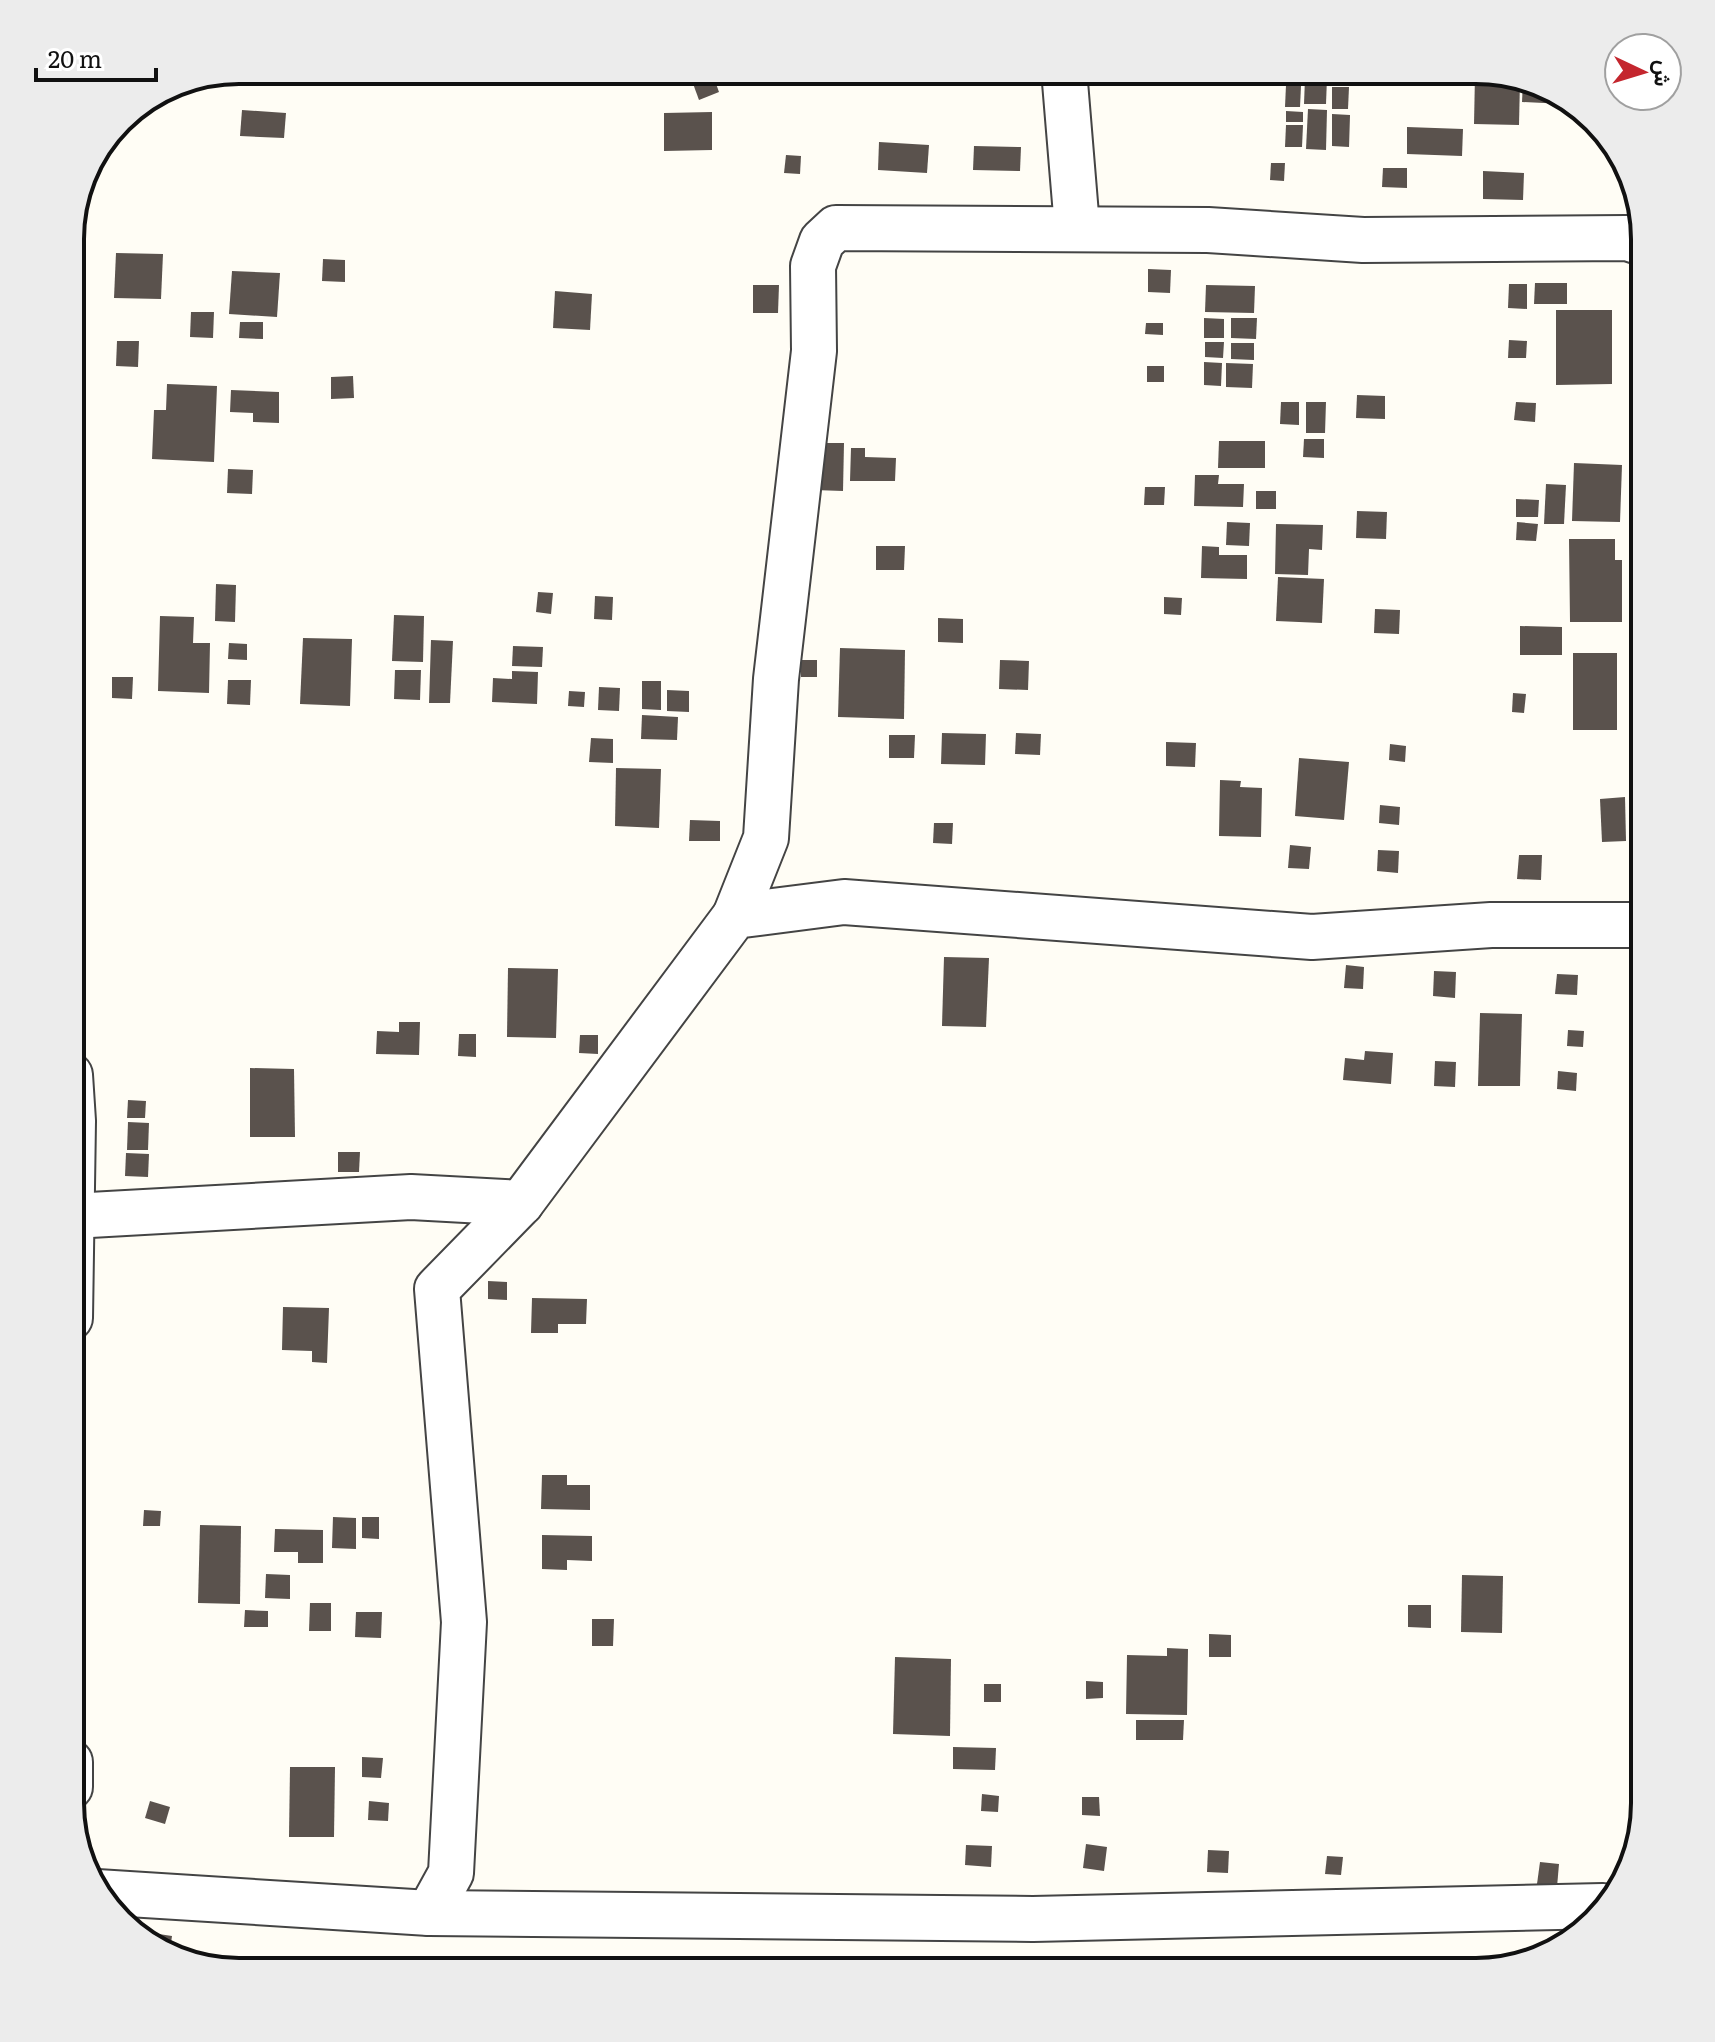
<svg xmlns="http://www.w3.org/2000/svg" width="1715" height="2042" viewBox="0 0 1715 2042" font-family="Literata,Vazirmatn,serif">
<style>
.building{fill:#5a524d}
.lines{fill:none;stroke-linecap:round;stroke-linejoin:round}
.minor-casing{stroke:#444;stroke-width:48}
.minor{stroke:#fff;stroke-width:44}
.rim{fill:none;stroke:#111;stroke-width:4}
</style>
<rect width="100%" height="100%" fill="#fffdf5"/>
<!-- building -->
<g class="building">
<path d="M247,70H290L289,85L246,82Z"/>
<path d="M688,70H711L719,92L699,100Z"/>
<path d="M746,70H771V77H747Z"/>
<rect x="778" y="70" width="26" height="8"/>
<path d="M902,70H932V75H903Z"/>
<path d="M946,70H980V77L946,76Z"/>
<path d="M1475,75L1506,76L1520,80L1519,125L1474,124Z"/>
<path d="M1305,78H1327L1326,104H1304Z"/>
<path d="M1523,81L1560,92L1565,96L1564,104L1522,102Z"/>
<path d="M1286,85L1301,86L1300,107H1285Z"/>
<path d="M1332,87H1349L1348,109H1332Z"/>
<path d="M1308,109L1327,110L1326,150L1306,149Z"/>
<path d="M242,110L286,113L284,138L240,136Z"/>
<path d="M1286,111L1303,112V122H1286Z"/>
<path d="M712,112V150L664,151V113Z"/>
<path d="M1332,114L1350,115L1349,147L1332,146Z"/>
<path d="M1286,125H1303L1302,147H1285Z"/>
<path d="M1407,127L1463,129L1462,156L1407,154Z"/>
<path d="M879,142L929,145L927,173L878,170Z"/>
<path d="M974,146L1021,147L1020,171L973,170Z"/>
<path d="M786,155L801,156L800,174L784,173Z"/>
<path d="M1271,163H1285L1284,181L1270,180Z"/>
<path d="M1383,168H1407V188L1382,187Z"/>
<path d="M1483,171L1524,173L1523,200L1483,199Z"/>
<path d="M116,253L163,254L161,299L114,298Z"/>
<path d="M323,259L345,260V282L322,281Z"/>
<path d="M1148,269L1171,270L1170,293L1148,292Z"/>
<path d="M232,271L280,273L277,317L229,314Z"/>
<path d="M1535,283H1567V304H1534Z"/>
<path d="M1509,284H1527V309L1508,308Z"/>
<path d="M753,285H779L778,313H753Z"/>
<path d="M1206,285L1255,286L1254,313L1205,312Z"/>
<path d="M555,291L592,294L590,330L553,328Z"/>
<path d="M1556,310H1612V384L1556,385Z"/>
<path d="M191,312H214L213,338L190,337Z"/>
<path d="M1204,318L1224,319V338H1204Z"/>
<path d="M1231,318H1257L1256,339L1231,338Z"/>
<path d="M240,322H263V339L239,338Z"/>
<path d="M1146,323H1163V335L1145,334Z"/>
<path d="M1509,340L1527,341L1526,358H1508Z"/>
<path d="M117,341H139L138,367L116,366Z"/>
<path d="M1205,342H1224L1223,358L1205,357Z"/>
<path d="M1231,343H1254V360L1231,359Z"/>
<path d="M1204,362L1222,363L1221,386L1204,385Z"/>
<path d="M1226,363L1253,364L1252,388L1226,387Z"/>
<rect x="1147" y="366" width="17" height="16"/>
<path d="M353,376L354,398L331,399V377Z"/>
<path d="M167,384L217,386L214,462L152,459L154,410H166Z"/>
<path d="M231,390L279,392V423L253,422V413L230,412Z"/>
<path d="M1357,395L1385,396V419L1356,418Z"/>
<path d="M1281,402H1299V425L1280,424Z"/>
<path d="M1306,402H1326L1325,433H1306Z"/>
<path d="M1516,402L1536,403L1535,422L1514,420Z"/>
<path d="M1304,439H1324V458L1303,457Z"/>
<path d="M1219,441H1265V468H1218Z"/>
<path d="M815,443H844L843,491L814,490Z"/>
<path d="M851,448H865V457L896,458L895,481H850Z"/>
<path d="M1574,463L1622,465L1620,522L1572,521Z"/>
<path d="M228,469L253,470L252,494L227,493Z"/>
<path d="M1195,475H1219L1218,484H1244L1243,507L1194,506Z"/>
<path d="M1546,484L1566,485L1564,524H1544Z"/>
<path d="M1145,487H1165L1164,505H1144Z"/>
<rect x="1256" y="491" width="20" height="18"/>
<path d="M1516,499L1539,500L1538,517H1516Z"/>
<path d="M1357,511L1387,512L1386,539L1356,538Z"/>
<path d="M1227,522L1250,523L1249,546L1226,545Z"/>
<path d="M1517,522L1538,524L1536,541L1516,540Z"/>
<path d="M1276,524L1323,525L1322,550L1309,549L1308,575L1275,574Z"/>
<path d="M1569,539H1615V560H1622V622H1570Z"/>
<path d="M876,546H905L904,570H876Z"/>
<path d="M1202,546L1219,547V555H1247V579L1201,578Z"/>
<path d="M1278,577L1324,579L1322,623L1276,621Z"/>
<path d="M216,584L236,585L235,622L215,621Z"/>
<path d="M538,592L553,593L551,614L536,612Z"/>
<path d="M595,596L613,597L612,620L594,619Z"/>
<path d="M1164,597L1182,598L1181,615L1164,614Z"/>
<path d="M1375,609L1400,610L1399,634L1374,633Z"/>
<path d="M394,615L424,616L423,662L392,661Z"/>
<path d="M160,616L194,617L193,643H210L209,693L158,691Z"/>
<path d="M938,618L963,619V643L938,642Z"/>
<path d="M1520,626L1562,627V655H1520Z"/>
<path d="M303,638L352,639L350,706L300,704Z"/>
<path d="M431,640L453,641L450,703H429Z"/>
<path d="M229,643L247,644V660L228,659Z"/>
<path d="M513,646L543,647L542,667L512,666Z"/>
<path d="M840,648L905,650L904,719L838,717Z"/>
<rect x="1573" y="653" width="44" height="77"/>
<rect x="801" y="660" width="16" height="17"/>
<path d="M1000,660L1029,661L1028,690L999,689Z"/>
<path d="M395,670H421L420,700L394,699Z"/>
<path d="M512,671L538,672L537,704L492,702L493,678L512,679Z"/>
<path d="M112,677H133L132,699L112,698Z"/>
<path d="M228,680H251L250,705L227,704Z"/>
<path d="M642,681H661V710L642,709Z"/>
<path d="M599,687L620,688L619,711L598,710Z"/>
<path d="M667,690L689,691V712L667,711Z"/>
<path d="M569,691L585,692L584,707L568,706Z"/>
<path d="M1513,693L1526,694L1524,713L1512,712Z"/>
<path d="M642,715L678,717L677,740L641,739Z"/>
<path d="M942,733L986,734L985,765L941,764Z"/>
<path d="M1016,733L1041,734L1040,755L1015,754Z"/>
<path d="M889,735H915L914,758H889Z"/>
<path d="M591,738L613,739V763L589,762Z"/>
<path d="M1166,742L1196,743L1195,767L1166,766Z"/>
<path d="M1390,744L1406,746L1405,762L1389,760Z"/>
<path d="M1299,758L1349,762L1344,820L1295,816Z"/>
<path d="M616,768L661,769L659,828L615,826Z"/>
<path d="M1220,780L1241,781L1240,787L1262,788L1261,837L1219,836Z"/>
<path d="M1625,797L1626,841L1602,842L1600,799Z"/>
<path d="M1380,805L1400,807L1399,825L1379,823Z"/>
<path d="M690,820L720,821V841H689Z"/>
<path d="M934,823H953L952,844L933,843Z"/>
<path d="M1290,845L1311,847L1309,869L1288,868Z"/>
<path d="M1378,850L1399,851L1398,873L1377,871Z"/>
<path d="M1519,855H1542L1541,880L1517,879Z"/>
<path d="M944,957L989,958L986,1027L942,1026Z"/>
<path d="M1346,965L1364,967L1363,989L1344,988Z"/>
<path d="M508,968L558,969L556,1038L507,1037Z"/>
<path d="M1434,971L1456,972L1455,998L1433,996Z"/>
<path d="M1557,974L1578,975L1577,995L1555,994Z"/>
<path d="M1480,1013L1522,1014L1520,1086H1478Z"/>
<path d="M399,1022H420L419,1055L376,1054L377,1031L399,1032Z"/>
<path d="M1568,1030L1584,1031L1583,1047L1567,1046Z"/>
<path d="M459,1034H476V1057L458,1056Z"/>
<path d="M580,1035H598V1054L579,1053Z"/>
<path d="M1365,1051L1393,1053L1391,1084L1343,1080L1345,1058L1364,1060Z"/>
<path d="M1435,1061L1456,1062L1455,1087L1434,1086Z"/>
<path d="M250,1068L294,1069L295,1137H250Z"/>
<path d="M1558,1071L1577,1073L1576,1091L1557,1089Z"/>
<path d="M128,1100L146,1101L145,1118H127Z"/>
<path d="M128,1122L149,1123L148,1150H127Z"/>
<path d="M338,1152H360L359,1172H338Z"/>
<path d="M126,1153L149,1154L148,1177L125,1176Z"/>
<path d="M488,1281L507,1282V1300L488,1299Z"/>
<path d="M532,1298L587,1299L586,1324H558V1333H531Z"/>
<path d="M283,1307L329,1308L327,1363L312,1362V1351L282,1350Z"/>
<path d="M542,1475H567V1485H590V1510L541,1509Z"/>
<path d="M144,1510L161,1511L160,1526H143Z"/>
<path d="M333,1517L356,1518V1549L332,1548Z"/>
<path d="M362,1517H379V1539L362,1538Z"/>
<path d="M200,1525L241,1526L240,1604L198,1603Z"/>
<path d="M275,1529L323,1530V1563H298V1552H274Z"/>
<path d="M542,1535L592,1536V1561L567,1560V1570L542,1569Z"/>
<path d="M266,1574L290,1575V1599L265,1598Z"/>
<path d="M1462,1575L1503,1576L1502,1633L1461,1632Z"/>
<path d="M310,1603H331V1631H309Z"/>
<path d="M1408,1605H1431V1628L1408,1627Z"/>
<path d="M245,1610L268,1611V1627H244Z"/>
<path d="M356,1612H382L381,1638L355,1637Z"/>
<path d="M592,1619H614L613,1646H592Z"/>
<path d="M1209,1634L1231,1635V1657H1209Z"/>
<path d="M1167,1648L1188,1649L1187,1715L1126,1714L1127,1655L1167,1656Z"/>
<path d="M895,1657L951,1659L950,1736L893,1734Z"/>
<path d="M1086,1681L1103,1682V1698L1086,1699Z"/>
<rect x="984" y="1684" width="17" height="18"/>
<path d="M1136,1720H1184L1183,1740H1136Z"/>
<path d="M953,1747L996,1748L995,1770L953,1769Z"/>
<path d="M362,1757L383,1758L381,1778L362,1777Z"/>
<path d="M290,1767H335L334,1837H289Z"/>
<path d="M982,1794L999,1796L998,1812L981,1811Z"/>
<path d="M1082,1797H1099L1100,1816L1082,1815Z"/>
<path d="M150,1801L170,1807L165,1824L145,1818Z"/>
<path d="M369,1801L389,1803L388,1821L368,1820Z"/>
<path d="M1086,1844L1107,1847L1104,1871L1083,1868Z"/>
<path d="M966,1845L992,1846L991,1867L965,1865Z"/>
<path d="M1208,1850L1229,1851L1228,1873L1207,1872Z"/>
<path d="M1327,1856L1343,1857L1341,1875L1325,1874Z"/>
<path d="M1540,1862L1559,1864L1557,1887L1537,1884Z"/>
<path d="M152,1933L172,1936L170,1950L154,1949L151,1946Z"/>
</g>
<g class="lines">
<defs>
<g id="minor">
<path d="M1064,70L1077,227"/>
<path d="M735,916L766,838L776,679L814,351L813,266L822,241L836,228L1208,230L1363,240L1627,238L1645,244"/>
<path d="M72,1216L411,1197L521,1203"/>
<path d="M70,1318L73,1121L70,1075"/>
<path d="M70,1787V1762"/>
<path d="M97,1892L429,1913L1033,1919L1603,1906"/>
<path d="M429,1913L451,1873L464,1622L437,1289L521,1203L735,916L844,902L1312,937L1491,925H1645"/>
</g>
</defs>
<!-- minor casing -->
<use href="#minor" class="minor-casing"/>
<!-- minor -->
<use href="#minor" class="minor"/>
</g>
<!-- crop -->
<path d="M0 0H1715V2042H0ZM239 84H1476A155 155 0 0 1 1631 239V1803A155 155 0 0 1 1476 1958H239A155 155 0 0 1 84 1803V239A155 155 0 0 1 239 84Z" fill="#ececec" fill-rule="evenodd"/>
<path class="rim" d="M239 84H1476A155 155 0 0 1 1631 239V1803A155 155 0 0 1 1476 1958H239A155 155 0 0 1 84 1803V239A155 155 0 0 1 239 84Z"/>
<!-- north arrow -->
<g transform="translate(1643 72) rotate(94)"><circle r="38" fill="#ffffff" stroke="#a0a0a0" stroke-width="2"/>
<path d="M0-6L14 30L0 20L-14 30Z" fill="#c4262e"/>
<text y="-12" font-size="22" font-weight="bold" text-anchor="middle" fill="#111111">ش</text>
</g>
<!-- scale -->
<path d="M36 68v12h120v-12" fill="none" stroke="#111111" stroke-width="4"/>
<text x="48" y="68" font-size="24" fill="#111111" stroke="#ffffff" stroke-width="6" paint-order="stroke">20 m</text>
</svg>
